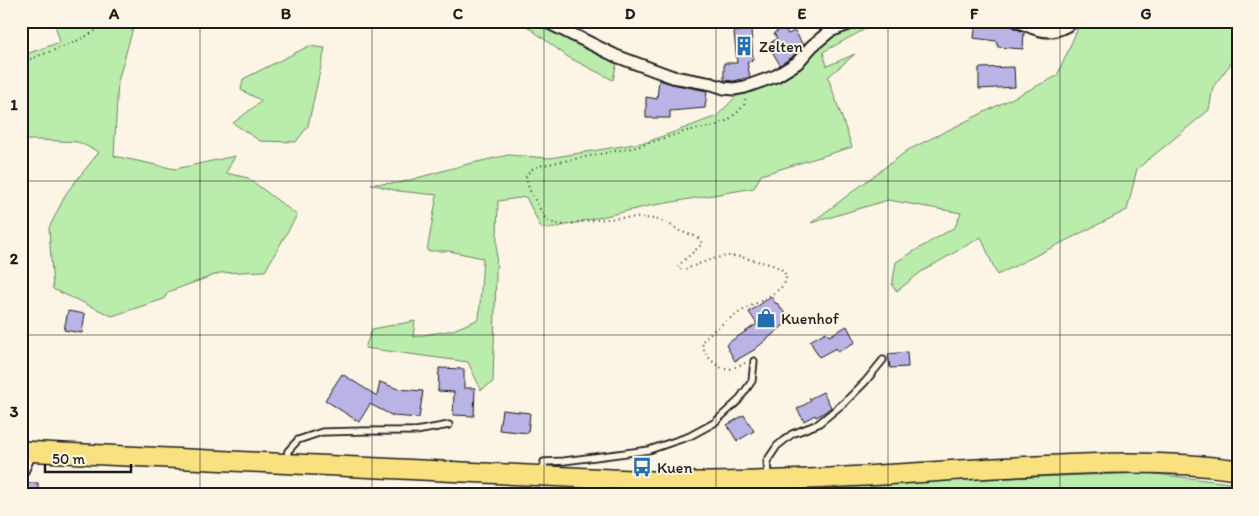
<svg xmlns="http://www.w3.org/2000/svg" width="1259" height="516" viewBox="0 0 1259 516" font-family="Itim,sans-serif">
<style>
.green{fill:#baecac;stroke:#6b8464}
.building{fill:#bab3e5;stroke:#1c1c1c}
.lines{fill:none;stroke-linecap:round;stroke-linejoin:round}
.lane-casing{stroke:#1c1c1c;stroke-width:9}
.street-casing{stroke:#1c1c1c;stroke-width:15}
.primary-casing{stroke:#1c1c1c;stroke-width:22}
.path{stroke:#1c1c1c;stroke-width:2;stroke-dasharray:1 4;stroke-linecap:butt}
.lane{stroke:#fcf5e5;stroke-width:5.5}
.street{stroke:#fcf5e5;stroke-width:11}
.primary{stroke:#fae180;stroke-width:19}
.grid{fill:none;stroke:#1c1c1c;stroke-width:1;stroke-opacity:0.55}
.labels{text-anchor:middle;stroke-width:4;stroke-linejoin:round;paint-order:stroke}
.poi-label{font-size:16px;fill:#1c1c1c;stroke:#fcf5e5;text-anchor:start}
.neatline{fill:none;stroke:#1c1c1c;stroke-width:2}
.grid-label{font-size:16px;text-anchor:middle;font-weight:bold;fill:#1c1c1c}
</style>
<rect width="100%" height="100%" fill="#fcf5e5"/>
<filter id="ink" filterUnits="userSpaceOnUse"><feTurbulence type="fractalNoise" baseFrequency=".02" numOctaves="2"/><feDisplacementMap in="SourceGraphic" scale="10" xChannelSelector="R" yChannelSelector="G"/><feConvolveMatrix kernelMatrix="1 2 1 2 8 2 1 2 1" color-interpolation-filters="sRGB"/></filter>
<g filter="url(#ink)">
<!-- green -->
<g class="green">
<path d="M54,21H135L118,81L114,156L175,169L235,156L226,173L248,178L297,215L265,271L220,273L168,292L164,299L112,316L53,289L49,228L67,192L99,152L78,142L40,140H21V56L60,42Z"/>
<path d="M520,21H552L619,53L613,80L568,57Z"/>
<path d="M857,21H880L823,52L827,66L855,54L828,77L852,147L761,175L754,188L649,206L553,228H541L526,197L498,201L493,382L481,390L468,362L365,348L372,329L415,321L413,337L453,330L479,319L483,258L449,251H427L437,195L398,191L371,184L399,183L464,165L508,155L549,158L647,142L717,116L745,87L776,76L812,46Z"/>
<path d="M1081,21H1238V54L1213,87L1209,110L1137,169L1127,210L997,275L981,237L921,272L897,291L892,286L896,262L955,227L961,213L888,200L811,223L908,150L1057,76Z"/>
<path d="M309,46L325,48L308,126L296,142L260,141L233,123L262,101L241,90L243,79Z"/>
<path d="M1148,473L1238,484V495H835L829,489L862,484L1084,475Z"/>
</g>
<!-- building -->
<g class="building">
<path d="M976,21H1010L1011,25L1014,28L1024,32L1023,49L998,47L996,41L974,38Z"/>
<path d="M784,27L788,34L795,31L803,45L792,57L780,65L768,44L777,39L774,33Z"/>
<path d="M751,29L753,60L747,62L750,77L734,81L724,80V63H737L734,32Z"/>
<path d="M1014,67L1015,87L979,89V68Z"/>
<path d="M659,80L672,84L707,91L705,108L670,111V118H646V97L657,99Z"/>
<path d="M771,297L776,304L777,303L790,320L754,350L735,361L726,345L731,341L757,324L749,312Z"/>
<path d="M68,311L85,314L82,333L64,330Z"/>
<path d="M847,326L855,342L838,352L836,348L819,357L810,341L826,332L829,336Z"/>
<path d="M907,352L908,367L890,368L888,354Z"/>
<path d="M439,368L464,369V388H475L474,416L453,415L454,392L438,391Z"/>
<path d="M342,374L377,396L380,382L398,389L423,391L419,418L393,416L370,404L359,422L325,400Z"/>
<path d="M823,392L831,407L825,412L816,417L815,415L804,421L797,409L811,401L809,399Z"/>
<path d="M502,410L530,413L528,433L499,430Z"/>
<path d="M744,415L754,431L737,441L727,425Z"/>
<rect x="21" y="483" width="17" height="12"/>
</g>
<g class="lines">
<defs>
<g id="lane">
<path d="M286,461L288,451L298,440L322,432L365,431H416L449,425"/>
<path d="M21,474H24L32,456"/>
<path d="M544,474V462L564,461L649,450L690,436L714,423L738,401L752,381L754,361"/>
<path d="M768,478L767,461L777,446L792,434L818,424L845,402L865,382L883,360"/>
</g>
<g id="street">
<path d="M545,21L616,56L673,77L712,84L724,88L734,89L745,87L776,76L797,63L812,46L830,31L857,21"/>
<path d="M1017,21C1029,26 1043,34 1056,30C1062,29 1069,24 1075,21"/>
</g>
<path id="primary" d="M21,451L673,482C780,483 888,474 995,468C1076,464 1157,458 1238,470"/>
</defs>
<!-- lane casing -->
<use href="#lane" class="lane-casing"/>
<!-- street casing -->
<use href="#street" class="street-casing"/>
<!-- primary casing -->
<use href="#primary" class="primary-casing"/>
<!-- path -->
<g class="path">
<path d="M21,63C50,50 84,43 108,21"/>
<path d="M745,363C739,365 731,370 725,369C714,366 703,353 702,342C711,330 737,313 751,306C760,301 770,297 778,290C781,288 786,283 786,278C786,267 769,264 761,262C752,260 741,256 731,256C715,256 698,265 683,270L679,269L678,268L679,265L702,244C699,234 688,235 680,231C675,228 670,224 664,222C645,214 607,219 587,221C577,222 566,226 556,224C544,220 543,215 538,205C532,195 528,189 526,177C530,169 535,167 543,165L637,147L686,131L715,126L728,120L739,111L744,105L746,97"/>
</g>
<!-- lane -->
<use href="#lane" class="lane"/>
<!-- street -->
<use href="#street" class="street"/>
<!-- primary -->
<use href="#primary" class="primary"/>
</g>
</g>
<!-- grid -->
<path class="grid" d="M200,21V495M372,21V495M544,21V495M716,21V495M888,21V495M1060,21V495M21,181H1238M21,335H1238"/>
<!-- icons -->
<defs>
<symbol id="building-bare" viewBox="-9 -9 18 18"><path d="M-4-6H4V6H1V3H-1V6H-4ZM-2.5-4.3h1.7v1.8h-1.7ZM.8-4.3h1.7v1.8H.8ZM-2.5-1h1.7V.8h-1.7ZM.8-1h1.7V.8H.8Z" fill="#1f6fb2" stroke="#fcf5e5" stroke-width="2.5" paint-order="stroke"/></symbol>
<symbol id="shop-bare" viewBox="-9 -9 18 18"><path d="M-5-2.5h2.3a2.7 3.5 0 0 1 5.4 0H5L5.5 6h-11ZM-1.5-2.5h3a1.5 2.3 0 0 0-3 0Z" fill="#1f6fb2" stroke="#fcf5e5" stroke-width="2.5" paint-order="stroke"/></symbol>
<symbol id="bus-bare" viewBox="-9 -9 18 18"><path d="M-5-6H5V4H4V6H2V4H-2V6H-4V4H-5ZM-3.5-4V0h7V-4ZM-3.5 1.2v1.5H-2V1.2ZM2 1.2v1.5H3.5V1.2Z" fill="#1f6fb2" stroke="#fcf5e5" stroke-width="2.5" paint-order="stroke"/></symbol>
</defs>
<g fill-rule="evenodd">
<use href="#building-bare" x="730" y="32" width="28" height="28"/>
<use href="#shop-bare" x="752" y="304" width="28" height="28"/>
<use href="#bus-bare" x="628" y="453" width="28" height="28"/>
</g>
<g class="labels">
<!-- poi labels -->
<g class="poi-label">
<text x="759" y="52">Zelten</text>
<text x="781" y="324">Kuenhof</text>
<text x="657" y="473">Kuen</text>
</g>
</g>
<!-- margin -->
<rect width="1259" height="516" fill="none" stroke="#fcf5e5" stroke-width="55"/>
<!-- scale -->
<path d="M45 464v8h86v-8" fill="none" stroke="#1c1c1c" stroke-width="2.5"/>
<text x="52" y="464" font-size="15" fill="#1c1c1c" stroke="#fcf5e5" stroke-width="4" paint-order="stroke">50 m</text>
<rect x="28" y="28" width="1204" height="460" class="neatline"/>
<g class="grid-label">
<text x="114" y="19">A</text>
<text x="286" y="19">B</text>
<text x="458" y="19">C</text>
<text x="630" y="19">D</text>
<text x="802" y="19">E</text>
<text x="974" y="19">F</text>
<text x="1146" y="19">G</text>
<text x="14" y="110">1</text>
<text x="14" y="264">2</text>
<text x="14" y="417">3</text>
</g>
</svg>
